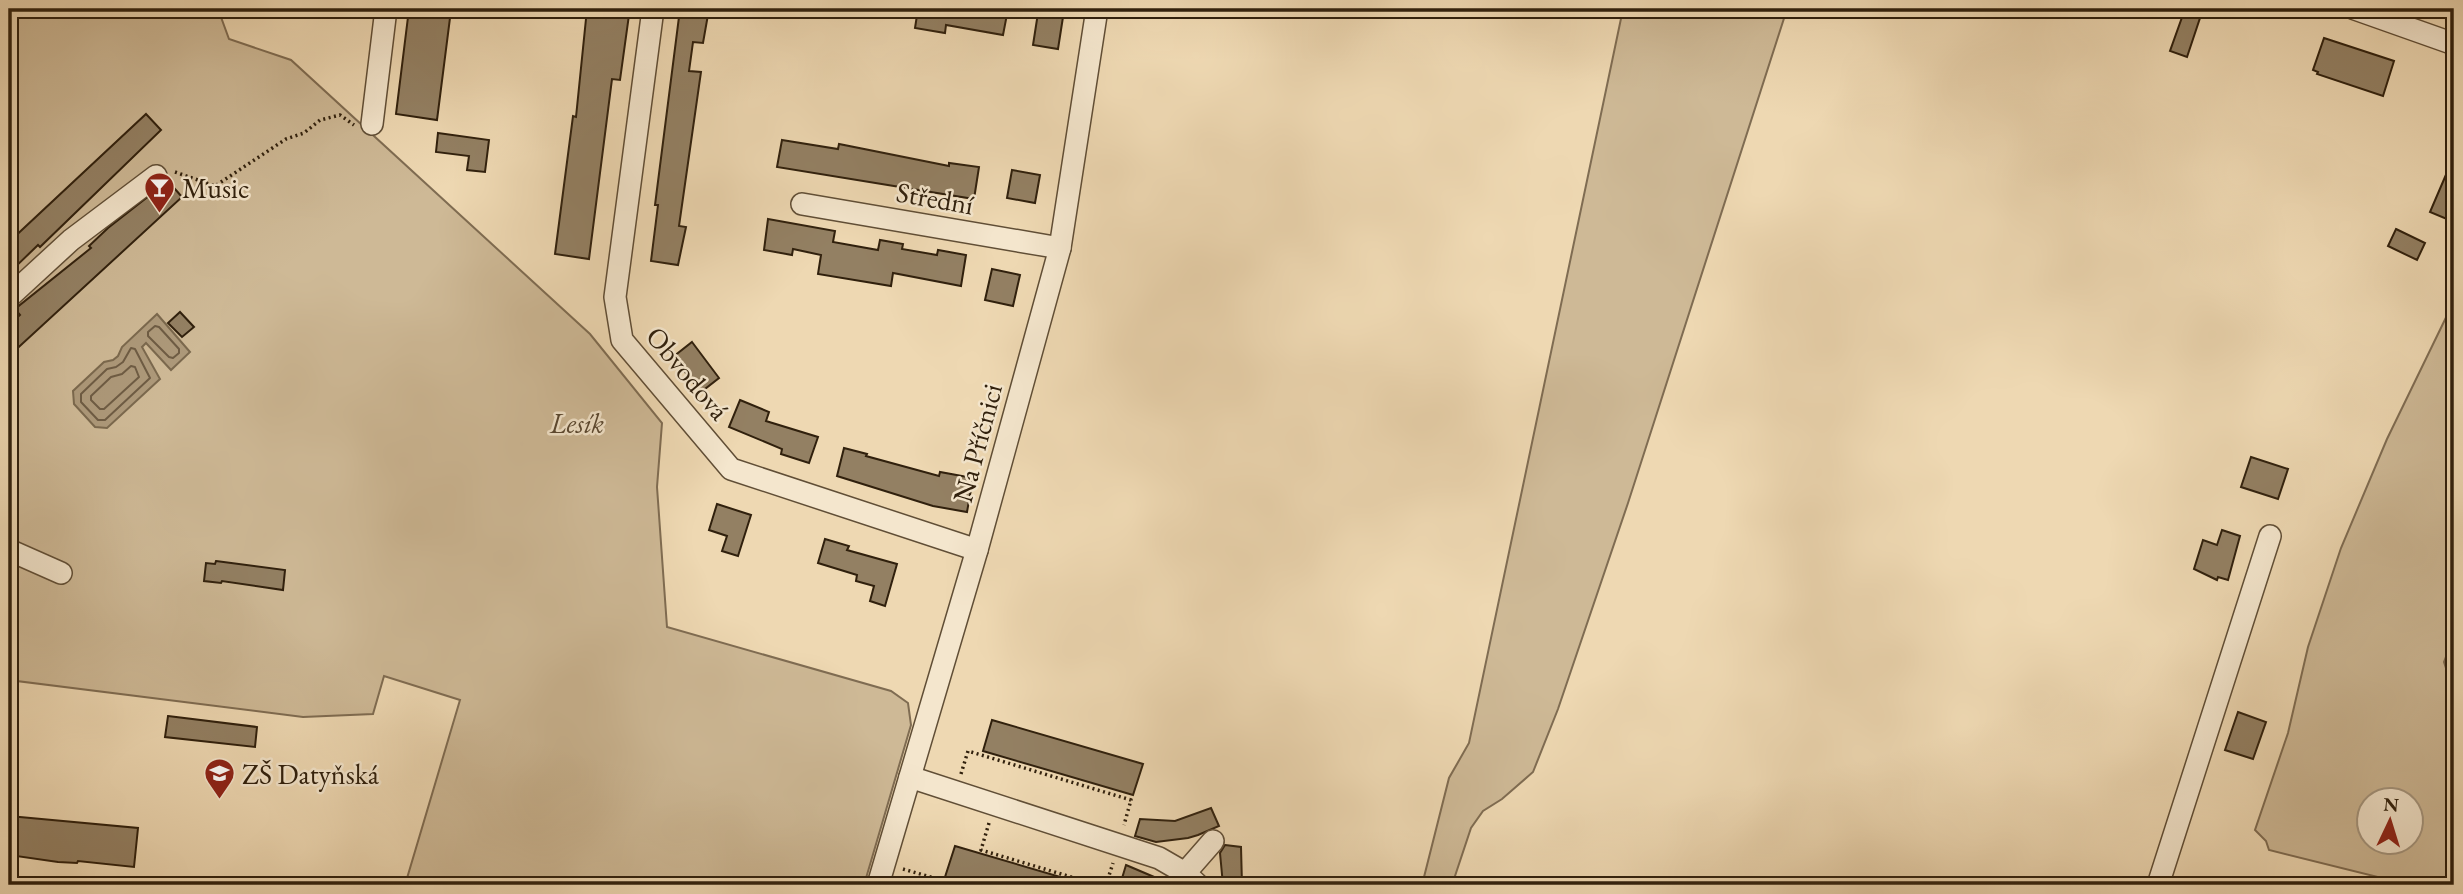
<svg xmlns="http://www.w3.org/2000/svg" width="2463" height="894" viewBox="0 0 2463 894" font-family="'EB Garamond',serif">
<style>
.green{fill:#ceb996;stroke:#7f6c52;stroke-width:2;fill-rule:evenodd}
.water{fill:#ad997a;stroke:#7b694e;stroke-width:2}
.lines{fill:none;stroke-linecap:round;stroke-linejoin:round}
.shore{stroke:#6e5c44;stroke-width:2}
.building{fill:#938063;stroke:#30200d;stroke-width:2}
.minor-casing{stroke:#604e36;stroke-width:24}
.path{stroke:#30200d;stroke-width:3.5;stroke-dasharray:2 3.5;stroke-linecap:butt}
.minor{stroke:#f4e6cd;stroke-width:21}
.labels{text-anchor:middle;stroke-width:5;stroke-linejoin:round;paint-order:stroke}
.poi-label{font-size:28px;fill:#30200d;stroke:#f4e6cd;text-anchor:start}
.street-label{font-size:28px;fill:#30200d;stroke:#f4e6cd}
.park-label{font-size:28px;font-style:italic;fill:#58462f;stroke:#f4e6cd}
</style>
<rect width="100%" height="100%" fill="#eed8b2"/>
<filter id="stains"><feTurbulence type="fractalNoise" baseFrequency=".00286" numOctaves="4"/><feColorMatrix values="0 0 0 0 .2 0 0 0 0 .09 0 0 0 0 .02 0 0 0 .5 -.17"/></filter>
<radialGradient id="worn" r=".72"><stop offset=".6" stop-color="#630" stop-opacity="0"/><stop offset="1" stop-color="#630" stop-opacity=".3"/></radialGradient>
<!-- green -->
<g class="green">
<path d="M9,9H218L229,39L291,60L590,334L662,423L657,487L667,627L891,691L908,703L911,725L864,885H405L460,700L384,676L373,714L303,717L9,680Z"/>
<path d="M1623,9H1787L1628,503L1558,709L1533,772L1502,799L1483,811L1471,828L1452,885H1422L1449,778L1469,743Z"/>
<path d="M2454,301V636L2444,662L2454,692V885H2410L2269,850L2266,841L2255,830L2288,733L2308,647L2341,548L2387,439ZM2368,800H2410V842H2368Z"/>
</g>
<!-- water -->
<path class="water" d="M157,314L190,352L171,370L146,343L142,347L160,379L107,428L95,427L74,404L73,391L104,362L113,360L118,356L122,347Z"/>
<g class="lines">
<!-- shore -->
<g class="shore">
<path d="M155,326L159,327L179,349V353L173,358L169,357L148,336V332Z"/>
<path d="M131,348L135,349L150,378L105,420H98L81,402V394L107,369L116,367L123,362Z"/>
<path d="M131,366L135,367L139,377L104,409H100L91,400V396L111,377L122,374Z"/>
</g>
</g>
<!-- building -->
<g class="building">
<path d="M409,9H446L445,18H450L437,120L396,114Z"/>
<path d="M587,9H620V14L629,15L620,80L612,79L589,259L555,254L573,116L576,117Z"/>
<path d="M680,9H709L703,43L693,42L689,71L701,72L679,226L686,227L678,265L651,261L658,205H655Z"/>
<path d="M918,9H1008L1003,35L946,25L945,33L915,28Z"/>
<path d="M2185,9H2203L2187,57L2170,51Z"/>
<path d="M1038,13L1063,17L1058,49L1033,45Z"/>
<path d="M2324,38L2394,61L2383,96L2317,74L2318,72L2313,70Z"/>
<path d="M146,114L161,130L40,247L38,245L9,273V242Z"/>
<path d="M438,133L489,140L485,172L467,170L469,156L436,152Z"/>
<path d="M782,140L838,149L839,144L949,166V163L979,167L974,199L777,167Z"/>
<path d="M2454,156V222L2430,212Z"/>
<path d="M1012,170L1040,175L1035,203L1007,198Z"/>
<path d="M168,181L182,197L9,356V325L20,315L15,309L91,248L89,246L108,228Z"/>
<path d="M768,219L835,231L833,242L878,250L880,240L903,244L902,249L937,255L938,250L966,255L961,286L893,273L891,286L818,274L821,255L793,249L792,255L764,250Z"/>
<path d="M2396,229L2425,243L2417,260L2388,246Z"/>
<path d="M992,269L1020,275L1013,306L985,300Z"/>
<path d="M180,312L194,327L182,337L168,323Z"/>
<path d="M692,342L719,378L701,392L673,357Z"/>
<path d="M740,400L769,412L766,421L818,437L809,463L781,454L782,449L729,427Z"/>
<path d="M844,448L867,454L866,456L939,476L940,472L973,478L967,512L933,506L837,476Z"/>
<path d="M2251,457L2288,469L2278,499L2241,487Z"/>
<path d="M717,504L751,515L738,556L722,551L727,536L709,530Z"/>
<path d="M2222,530L2240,536L2228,580L2218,577L2217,580L2194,569L2203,540L2217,545Z"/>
<path d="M825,539L849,546L847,550L897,564L885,606L870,601L874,586L856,581L857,575L818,563Z"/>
<path d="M216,561L285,570L283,590L222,581L221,583L204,581L206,563L215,564Z"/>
<path d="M2238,712L2266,722L2253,759L2225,750Z"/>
<path d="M168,716L257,727L255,747L165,737Z"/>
<path d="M992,720L1143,764L1133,795L983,751Z"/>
<path d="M1211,808L1219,826L1198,835L1188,838L1156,842L1135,836L1140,819L1175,821Z"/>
<path d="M9,816L138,828L134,867L78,861L77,863L58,862L9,855Z"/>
<path d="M1225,845L1241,847L1242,885H1223L1220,853Z"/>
<path d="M955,846L1074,881V885H974L945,877Z"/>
<path d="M1126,865L1173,885H1120Z"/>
</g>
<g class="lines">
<defs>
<g id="minor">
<path d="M653,9L615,297L622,340L731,469L977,550"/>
<path d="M2355,9L2454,44"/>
<path d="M372,124L386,9"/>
<path d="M802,204L1060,248"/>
<path d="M9,297L71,240L156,176"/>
<path d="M9,550L61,573"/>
<path d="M910,777L1159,858L1185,873L1198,885"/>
<path d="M1185,873L1213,841"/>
<path d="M878,885L977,550L1060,248L1097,9"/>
<path d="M2158,885L2270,536"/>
</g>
</defs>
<!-- minor casing -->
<use href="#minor" class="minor-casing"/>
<!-- path -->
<g class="path">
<path d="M175,172L215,186L286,139L304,133L320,120L340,115L354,125"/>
<path d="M961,774L968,751L1131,800L1124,825"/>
<path d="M989,823L981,850L1098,885"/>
<path d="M903,869L958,885"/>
<path d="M1106,885L1113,863"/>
</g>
<!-- minor -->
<use href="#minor" class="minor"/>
</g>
<!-- icons -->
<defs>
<symbol id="bar-pin" viewBox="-11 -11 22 30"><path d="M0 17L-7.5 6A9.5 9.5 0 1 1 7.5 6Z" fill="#8f2418" stroke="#f4e6cd"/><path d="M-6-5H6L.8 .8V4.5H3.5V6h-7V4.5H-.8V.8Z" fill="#fff"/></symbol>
<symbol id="school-pin" viewBox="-11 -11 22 30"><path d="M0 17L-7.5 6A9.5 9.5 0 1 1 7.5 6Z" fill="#8f2418" stroke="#f4e6cd"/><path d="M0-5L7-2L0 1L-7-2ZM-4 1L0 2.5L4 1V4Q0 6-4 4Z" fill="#fff"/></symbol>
</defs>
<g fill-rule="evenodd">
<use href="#bar-pin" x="142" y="170" width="35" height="47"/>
<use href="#school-pin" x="202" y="756" width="35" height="47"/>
</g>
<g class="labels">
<!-- poi labels -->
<g class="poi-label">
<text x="182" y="198">Music</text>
<text x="242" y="784">ZŠ Datyňská</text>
</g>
<!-- street labels -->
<g class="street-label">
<text transform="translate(935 198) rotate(10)" y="10">Střední</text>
<text transform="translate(688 373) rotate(50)" y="10">Obvodová</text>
<text transform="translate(977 443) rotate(-75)" y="10">Na Příčnici</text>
</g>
<!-- park labels -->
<g class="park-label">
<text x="577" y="433">Lesík</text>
</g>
</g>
<!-- margin -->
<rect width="2463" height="894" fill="none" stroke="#eed8b2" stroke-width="35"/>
<rect x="10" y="10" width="2442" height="873" fill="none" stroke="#30200d" stroke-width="3.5"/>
<rect x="18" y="18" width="2428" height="859" fill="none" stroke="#30200d" stroke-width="2"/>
<!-- north arrow -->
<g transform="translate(2390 821) rotate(4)"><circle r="33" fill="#f4e6cd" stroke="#a69780" stroke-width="2"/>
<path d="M0-5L12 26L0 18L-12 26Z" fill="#8f2418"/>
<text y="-10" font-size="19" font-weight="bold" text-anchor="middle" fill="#30200d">N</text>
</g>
<rect width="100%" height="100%" filter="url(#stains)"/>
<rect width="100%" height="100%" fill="url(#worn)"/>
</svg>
